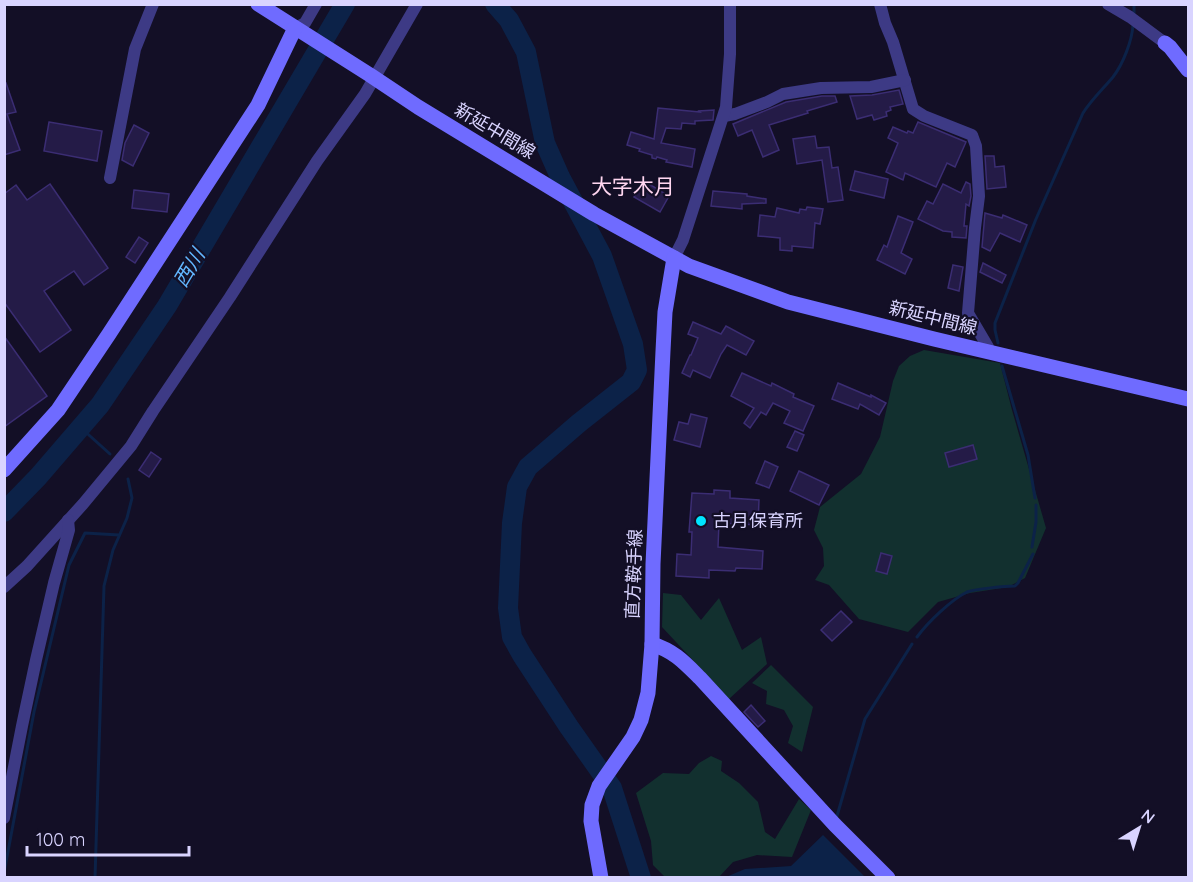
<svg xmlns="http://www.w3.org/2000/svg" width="1193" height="882" viewBox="0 0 1193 882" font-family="Quicksand,'Noto Sans JP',sans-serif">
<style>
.green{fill:#12302f}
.water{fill:#0c2248}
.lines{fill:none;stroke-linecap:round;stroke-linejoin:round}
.stream{stroke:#0c2248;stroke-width:3}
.river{stroke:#0c2248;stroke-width:20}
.building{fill:#241b47;stroke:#3b2d73;stroke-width:1.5}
.street{stroke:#3d3a85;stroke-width:12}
.secondary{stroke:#6f6bff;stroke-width:15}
.poi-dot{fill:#00e5ff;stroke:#130f26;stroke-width:2}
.labels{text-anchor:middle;stroke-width:4.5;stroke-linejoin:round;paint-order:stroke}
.street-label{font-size:18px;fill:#d9d4ff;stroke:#130f26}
.poi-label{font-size:18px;fill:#d9d4ff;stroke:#130f26;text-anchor:start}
.water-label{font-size:20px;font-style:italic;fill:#62b6ff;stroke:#130f26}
.quarter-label{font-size:21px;fill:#ffd6f0;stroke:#130f26}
</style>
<rect width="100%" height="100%" fill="#130f26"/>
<!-- green -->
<g class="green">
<path d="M924,350L1000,363L1012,410L1046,528L1025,578L1008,587L970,593L938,602L908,632L859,619L829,585L815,580L824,566L823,548L814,530L820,507L861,474L880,437L893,381L899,366L910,356Z"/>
<path d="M663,593L681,595L701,620L719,598L742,650L761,637L767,664L729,699L662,627Z"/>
<path d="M771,665L813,707L802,752L788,743L793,726L784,710L766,704L767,691L752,683Z"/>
<path d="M711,756L722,761L721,771L739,783L758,802L765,832L775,839L799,799L811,810L792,857L757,855L733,862L719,877H665L653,865L651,841L636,793L663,773L689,774L699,763Z"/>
</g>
<!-- water -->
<path class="water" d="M823,835L865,877H726L745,869L791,866Z"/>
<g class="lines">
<!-- stream -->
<g class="stream">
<path d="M1134,15V4"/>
<path d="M998,343L995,330V323L1036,219L1083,113C1092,99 1103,89 1113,77C1123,64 1132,41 1133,25"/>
<path d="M1002,366L1028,455L1035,498"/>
<path d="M80,427L110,454"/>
<path d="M1032,547L1036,522V505"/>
<path d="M917,637C928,622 951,600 967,592C976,589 1005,586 1015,586L1018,583L1033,554"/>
<path d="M837,816L865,719L912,644"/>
<path d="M4,873L34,712L69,565L85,533L119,535"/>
<path d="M95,878L104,586L113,550L127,518L132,498L128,479"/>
</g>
<!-- river -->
<g class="river">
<path d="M495,4L509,20L526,52L545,143L560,177L602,256L633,344L637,370L631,382L579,423L528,467L517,487L512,523L508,608L512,637L522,655L569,727L612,788L641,878"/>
<path d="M4,512L38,477L100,405L167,306L345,4"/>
</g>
</g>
<!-- building -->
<g class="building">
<path d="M6,83L16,112L7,114L20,150L4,155V84Z"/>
<path d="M899,90L903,104L890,107L891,110L886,112L887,116L874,120L872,115L857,119L850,96L872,95Z"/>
<path d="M822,96H835L837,102L807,111L808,113L769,125L779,150L763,157L752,130L738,136L733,124L786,102Z"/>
<path d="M658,108L700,112L699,111L714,110L713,120L695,121V124L682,123L681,129L666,128L661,143L695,149L692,167L666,162L667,160L657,157L656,159L652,158V155L639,151L640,149L627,145L631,132L654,139Z"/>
<path d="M49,122L102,131L97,161L44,151Z"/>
<path d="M918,122L966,142L955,167L947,163L936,187L905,173L903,180L886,172L898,143L888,138L893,127L907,133L908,131L913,133Z"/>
<path d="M134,125L149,133L133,166L122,160L125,143Z"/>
<path d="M815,136L817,148L829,147L832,168L838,167L843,200L828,202L822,160L797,164L793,139Z"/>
<path d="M985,156H994L995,167L1004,166L1006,187L987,189Z"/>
<path d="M855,171L888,179L884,198L850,190Z"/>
<path d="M644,181L669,196L660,212L634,197Z"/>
<path d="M966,182L970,184L971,196L969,206L966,204L964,226H967L966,238L952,237V232L943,231L918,219L927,201L933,204L943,184L961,193Z"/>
<path d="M50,184L108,268L84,285L74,271L44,291L71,330L40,352L4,302V194L16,185L27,200Z"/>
<path d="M134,190L169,194L167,212L132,208Z"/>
<path d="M713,191L747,194V196L766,199V203L742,204V209L711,206Z"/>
<path d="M807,207L823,209L820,224L815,223L813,248L792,246V251L780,250V238L758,236L760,215L775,217L777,208L799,213L800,209L806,210Z"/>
<path d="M985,213L1002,218L1003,215L1027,225L1020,242L1000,233L990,251L982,247Z"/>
<path d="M898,216L913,222L901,253L912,259L905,274L877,260L884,245L887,247Z"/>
<path d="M139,237L148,243L135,263L126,257Z"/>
<path d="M983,263L1006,275L1002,283L980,272Z"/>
<path d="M953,265L963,267L959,291L948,288Z"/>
<path d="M693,322L721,334L726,326L754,341L746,355L727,345L721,354L710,378L693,370L690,377L682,373L690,355H691L698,338L688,334Z"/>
<path d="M4,336L47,396L4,427Z"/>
<path d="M742,373L771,386L772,383L794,394L793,397L814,406L803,431L784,423L790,411L773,403L766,415L761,412L750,428L744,423L754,408L731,396Z"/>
<path d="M838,383L871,397V395L886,403L879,415L860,404L858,409L832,399Z"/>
<path d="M691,414L707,418L700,447L674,440L679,422L688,424Z"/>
<path d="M795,431L804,435L797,451L787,447Z"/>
<path d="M973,445L977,459L949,467L945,453Z"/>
<path d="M151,452L161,459L149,477L139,470Z"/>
<path d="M765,461L778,467L769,488L756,483Z"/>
<path d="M799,471L829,485L819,505L790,491Z"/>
<path d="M714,490L730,491V498L759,500L758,525L719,523L718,547L763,551L762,569L736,568L735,571L709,570V578L676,576L677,554L691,555L692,532H689L692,493L714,494Z"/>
<path d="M881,553L892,556L887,574L876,571Z"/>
<path d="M841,611L852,622L832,641L821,630Z"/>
<path d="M751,705L765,721L758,727L744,712Z"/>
</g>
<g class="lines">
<!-- street -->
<g class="street">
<path d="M880,4L885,23L893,42L913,109L924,116L972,135L976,146L979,196L975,228L968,313L988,347V351"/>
<path d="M1108,4L1130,17L1165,43"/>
<path d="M295,28L305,23L316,4"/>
<path d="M724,116L735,114L767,102L783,94L821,88L871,87L905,80"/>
<path d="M110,178L135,49L153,4"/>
<path d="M674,258L683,240L726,107L730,54V4"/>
<path d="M4,587L27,566L83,504L131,446L153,411L230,297L317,161L365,94L417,4"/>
<path d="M4,818L22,726L36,660L54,583L69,530L68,520"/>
</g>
<!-- secondary -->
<g class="secondary">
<path d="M258,4L370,75L418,107L594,214L689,266L788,302L934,339L1188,399"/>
<path d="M1165,43L1170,47L1188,70"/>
<path d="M4,470L58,410L109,334L258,105L295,28"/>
<path d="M652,644C674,651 684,662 700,678L835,825L888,878"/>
<path d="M601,878L591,821L592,805L599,786L633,737L641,720L648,693L652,644L653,564L663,351L665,312L674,258"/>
</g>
</g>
<!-- markers -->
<circle class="poi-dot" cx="701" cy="521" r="6"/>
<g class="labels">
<!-- street labels -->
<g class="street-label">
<text transform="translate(495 131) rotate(31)" y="6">新延中間線</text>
<text transform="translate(933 318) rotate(14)" y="6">新延中間線</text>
<text transform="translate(634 574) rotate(-88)" y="6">直方鞍手線</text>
</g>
<!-- poi labels -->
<g class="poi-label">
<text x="713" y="527">古月保育所</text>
</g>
<!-- water labels -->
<g class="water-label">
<text transform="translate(189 268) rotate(-59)" y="7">西川</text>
</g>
<!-- quarter labels -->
<g class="quarter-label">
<text x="633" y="194">大字木月</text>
</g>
</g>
<!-- border -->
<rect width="1193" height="882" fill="none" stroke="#d9d4ff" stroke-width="12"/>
<!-- north arrow -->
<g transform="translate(1139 828) rotate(38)" stroke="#130f26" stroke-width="4.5" paint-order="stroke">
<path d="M0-4.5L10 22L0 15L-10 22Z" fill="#d9d4ff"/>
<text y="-9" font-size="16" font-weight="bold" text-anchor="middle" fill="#d9d4ff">N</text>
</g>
<!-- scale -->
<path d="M27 846v9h162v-9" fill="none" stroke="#d9d4ff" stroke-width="3"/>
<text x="36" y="846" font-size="18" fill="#d9d4ff" stroke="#130f26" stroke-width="4.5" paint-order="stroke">100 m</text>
</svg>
